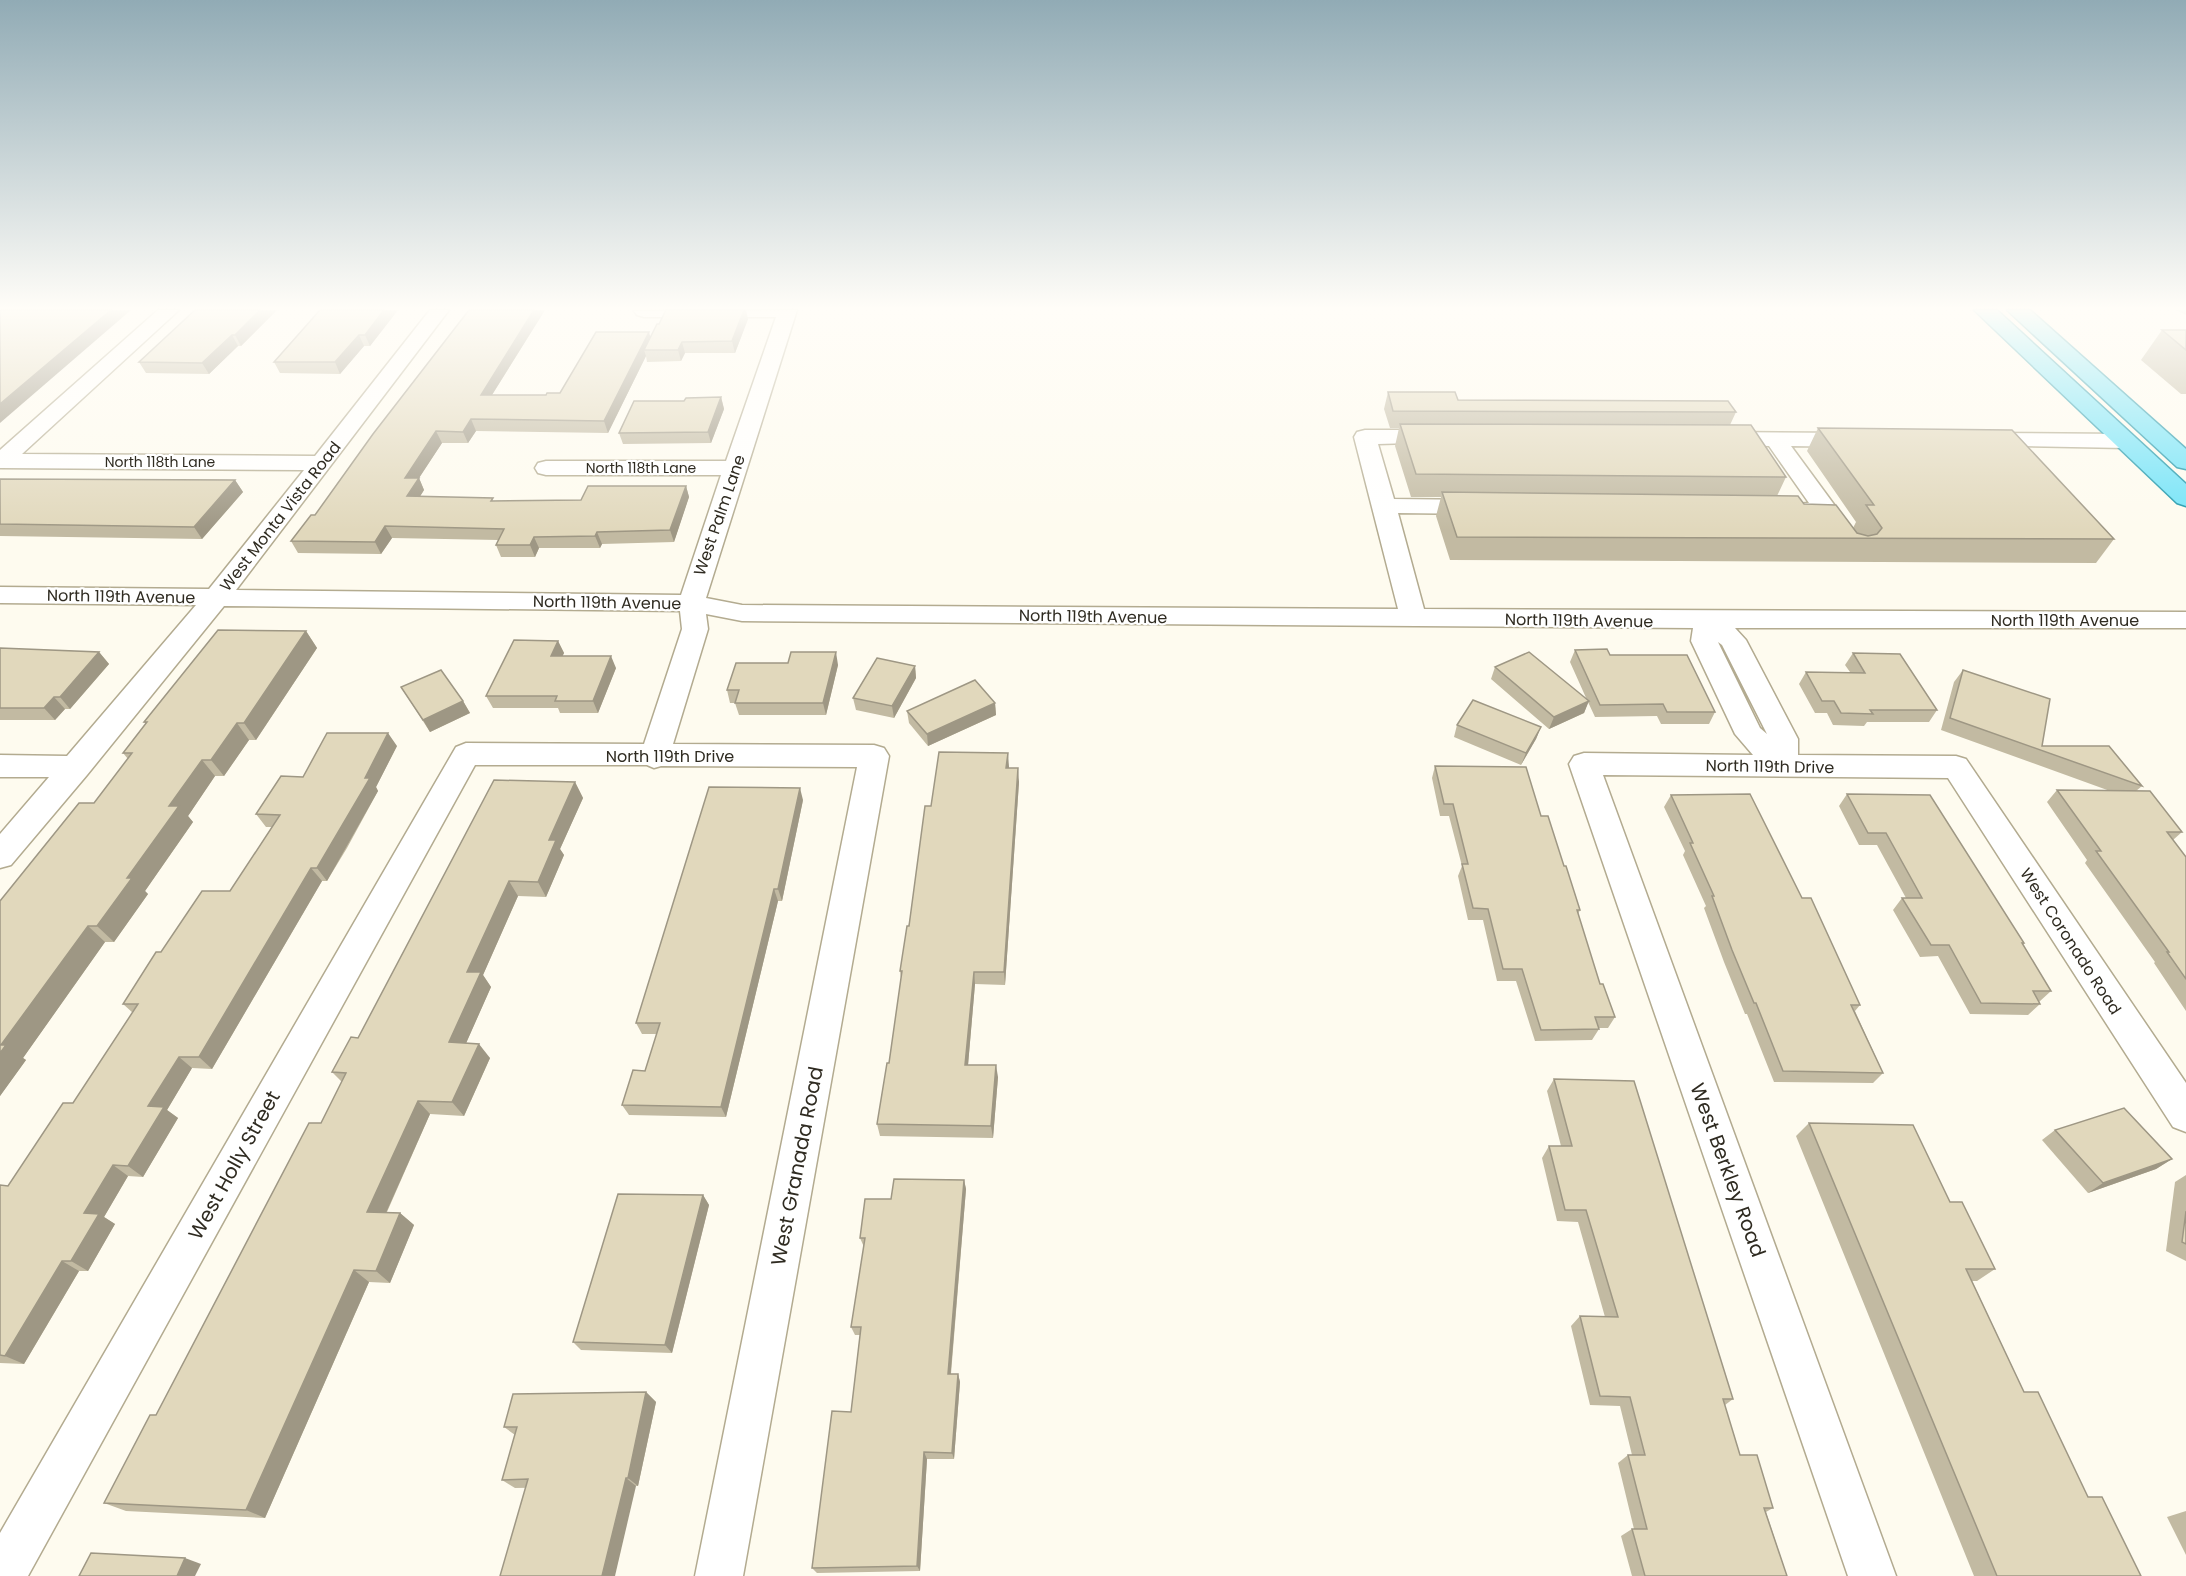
<svg xmlns="http://www.w3.org/2000/svg" width="2186" height="1576" viewBox="0 0 2186 1576" font-family="Poppins,sans-serif">
<style>
.lines{fill:none;stroke-linecap:round;stroke-linejoin:round}
.minor-casing{stroke:#b3ab90;stroke-width:3}
.major-casing{stroke:#1c96aa;stroke-width:3}
.minor{fill:#fff;fill-rule:evenodd}
.major{fill:#71e3f8;fill-rule:evenodd}
.wall{fill:#c2baa2}
.shaded-wall{fill:#9e9784}
.building{fill:#e1d8bc;stroke:#9e9784;stroke-width:1.5}
.labels{text-anchor:middle;stroke-width:4.5;stroke-linejoin:round;paint-order:stroke}
.far-street-label{font-size:14px;fill:#2f2b21;stroke:#fff}
.street-label{font-size:16px;fill:#2f2b21;stroke:#fff}
.near-street-label{font-size:20px;fill:#2f2b21;stroke:#fff}
</style>
<rect width="100%" height="100%" fill="#fefbef"/>
<g class="lines">
<defs>
<g id="minor">
<path d="M158,310H179L22,454L315,456L430,310H449L236,590L681,595L721,475H546L538,473L535,468L538,463L546,461H726L776,317H644L637,315L634,311L797,310L706,598L742,605L1398,609L1354,437L1357,432L1365,430H1437L1445,432L1448,437L1445,442L1378,444L1394,499L1480,500L1488,502L1492,507L1488,512L1480,514L1398,513L1424,609L2186,612V628H1735L1746,640L1798,739V755L1956,756L1966,759L2186,1083V1132L2173,1127L1948,778L1603,775L1896,1576H1848L1569,764L1574,756L1584,753L1753,755L1735,734L1691,641L1693,628L742,621L706,614L708,629L673,744L874,745L884,748L889,756L743,1576H695L857,767L661,766L654,768L647,765H475L28,1576H0V1533L456,747L466,743L644,744L682,629L680,611L224,606L87,775L11,865L0,868V834L49,777H0V755L67,756L196,605L0,603V587L209,589L304,470L0,468V450ZM1718,642L1722,645L1767,734L1760,728Z"/>
<path d="M1719,432L1852,433L1860,435L1863,440L1860,445L1852,447L1791,446L1838,510L1834,515C1819,519 1799,519 1784,515L1780,510L1784,505L1809,503L1769,446L1711,444L1708,439L1711,434Z"/>
<path d="M1981,433L2125,434L2133,436L2136,441L2133,446L2125,448L1973,445L1970,440L1973,435Z"/>
</g>
<g id="major">
<path d="M1974,310H1997L2186,484V506L2177,503Z"/>
<path d="M2007,310H2030L2186,449V469L2177,467Z"/>
</g>
</defs>
<!-- minor casing -->
<use href="#minor" class="minor-casing"/>
<!-- major casing -->
<use href="#major" class="major-casing"/>
<!-- minor -->
<use href="#minor" class="minor"/>
<!-- major -->
<use href="#major" class="major"/>
</g>
<!-- wall -->
<g class="wall">
<path d="M277,310L241,346H238L209,374L146,373L139,362Z"/>
<path d="M398,310L370,346H364L340,374L280,373L274,362Z"/>
<path d="M545,310L492,395H546L560,393L650,338L748,319L735,353H685L681,361L647,362L646,356L608,433L476,431L468,443H442L419,478L424,490L420,496L494,501L581,500L686,486L689,497L674,542L602,544L600,548H539L535,557H501L496,545L498,540L392,538L381,554L298,553L291,541L315,515Z"/>
<path d="M2176,310H2186V315Z"/>
<path d="M2162,330H2186V394H2181L2141,360Z"/>
<path d="M1388,392L1458,400L1736,412L1730,425L1786,477L1777,496L1804,504L1853,528L1856,522L1807,451L1818,428L2114,539L2096,563L1450,560L1436,516L1441,497H1411L1395,446L1399,428H1390L1384,409Z"/>
<path d="M721,397L724,409L711,443L623,444L619,433Z"/>
<path d="M0,479L235,480L243,492L202,539L0,536Z"/>
<path d="M306,631L317,648L256,740H249L224,776H215L188,816L193,822L145,891L148,894L114,942H105L23,1058L26,1060L0,1096V901L94,803L128,759L123,753L146,724L144,722Z"/>
<path d="M558,641L564,653L562,656L616,668L598,713H560L558,708H493L486,696Z"/>
<path d="M0,648L99,652L109,664L70,709H65L55,720H0Z"/>
<path d="M1575,650L1610,655L1715,712L1709,724H1661L1657,716L1595,717L1588,702L1584,713L1549,729L1491,679L1495,667L1587,700L1570,662Z"/>
<path d="M1853,653L1937,710L1929,722H1867L1864,726L1833,725L1827,713H1815L1799,684L1806,672H1850L1845,665Z"/>
<path d="M788,663L838,665L826,715H739L735,703H730L727,690Z"/>
<path d="M915,666L916,678L894,718L856,710L853,698Z"/>
<path d="M1963,670L2042,746L2142,786L2136,791L2182,832L2173,840L2186,857V1011L2154,963L2155,962L2085,863L2087,860L2047,802L2057,790L2110,791L1941,730L1954,682Z"/>
<path d="M401,687L463,701L470,713L430,732Z"/>
<path d="M995,703L996,715L928,746L909,723L907,711Z"/>
<path d="M1457,725L1541,727L1536,739L1521,765L1454,737Z"/>
<path d="M397,746L376,787L378,791L347,848L327,881H322L212,1069L192,1068L167,1110L178,1118L143,1177L128,1176L104,1217L115,1224L88,1271H79L24,1364L0,1363V1185L8,1186L73,1103L133,1013L123,1004L161,952L230,891L272,827H266L256,814L303,777Z"/>
<path d="M1435,766L1541,816L1564,866L1580,910L1578,914L1600,984L1615,1017L1608,1028H1598L1599,1029L1592,1040L1535,1041L1516,981H1497L1483,920H1468L1458,876L1462,866L1449,816H1440L1432,778Z"/>
<path d="M1009,768L1019,782L1005,985L975,984L968,1065L998,1077L993,1138L880,1136L877,1124L889,1063L901,978L900,971L931,806Z"/>
<path d="M575,782L583,798L560,849L564,855L546,897L518,896L483,975L491,987L466,1043L490,1058L464,1116L430,1114L387,1212L400,1213L414,1225L390,1283L369,1282L265,1518L126,1511L104,1503L156,1415L321,1123L342,1082L332,1072L358,1038Z"/>
<path d="M1847,794L2024,943L2023,945L2051,991L2039,1002L2040,1004L2028,1015L1970,1014L1938,956L1920,957L1893,910L1902,898H1906L1877,845H1859L1839,806Z"/>
<path d="M1671,795L1802,898L1860,1005L1855,1011L1883,1073L1873,1083L1774,1082L1747,1014H1745L1724,962L1704,908L1706,906L1683,855L1685,851L1664,807Z"/>
<path d="M803,800L782,901H778L726,1117L629,1115L622,1105L645,1071L657,1034H642L636,1023Z"/>
<path d="M1554,1079L1733,1399L1725,1405L1740,1455L1773,1508L1766,1512L1787,1576H1632L1621,1536L1632,1529H1634L1618,1463L1628,1455H1632L1620,1406L1590,1405L1571,1326L1580,1316L1605,1317L1578,1222L1557,1221L1542,1158L1549,1146H1561L1547,1091Z"/>
<path d="M1809,1123L1950,1202L1995,1269L1977,1281H1972L2024,1392L2088,1497L2141,1576H1974L1796,1136Z"/>
<path d="M2055,1130L2172,1159L2156,1169L2088,1193L2042,1140Z"/>
<path d="M2186,1175V1261L2166,1251L2175,1182Z"/>
<path d="M964,1180L966,1189L951,1374H958L960,1382L954,1459H927L920,1571L817,1573L812,1568L851,1412L860,1335H855L851,1327L864,1247L860,1238L891,1199Z"/>
<path d="M703,1195L709,1205L672,1353L581,1350L573,1342Z"/>
<path d="M646,1392L656,1402L638,1486L515,1488L502,1480L515,1435L504,1427Z"/>
<path d="M2186,1511V1555L2167,1517Z"/>
</g>
<!-- shaded-wall -->
<g class="shaded-wall">
<path d="M111,310H131L0,423V404Z"/>
<path d="M260,310H277L241,346L235,335Z"/>
<path d="M384,310H398L370,346L365,335Z"/>
<path d="M534,310H545L485,406L481,395Z"/>
<path d="M744,310H746L748,319L735,353L732,341Z"/>
<path d="M649,332L652,343L644,350L646,356L608,433L604,421Z"/>
<path d="M232,335L238,346L209,374L202,363Z"/>
<path d="M359,335L364,346L340,374L335,362Z"/>
<path d="M682,342L685,353L681,361L678,350Z"/>
<path d="M721,397L724,409L711,443L708,432Z"/>
<path d="M471,419L476,431L468,443L463,432Z"/>
<path d="M436,431L442,443L419,478L424,490L413,508L407,496L405,478Z"/>
<path d="M235,480L243,492L202,539L194,527Z"/>
<path d="M686,486L689,497L674,542L670,530Z"/>
<path d="M385,526L392,538L381,554L375,542Z"/>
<path d="M597,532L602,544L600,548L595,536Z"/>
<path d="M534,537L539,548L535,557L530,545Z"/>
<path d="M306,631L317,648L256,740L244,723Z"/>
<path d="M558,641L564,653L557,668L551,656Z"/>
<path d="M99,652L109,664L70,709L60,697Z"/>
<path d="M836,652L838,665L826,715L823,703Z"/>
<path d="M611,656L616,668L598,713L593,701Z"/>
<path d="M915,666L916,678L894,718L892,706Z"/>
<path d="M54,697L65,709L55,720L44,708Z"/>
<path d="M463,701L470,713L430,732L423,720Z"/>
<path d="M1589,701L1584,713L1549,729L1554,717Z"/>
<path d="M995,703L996,715L928,746L927,734Z"/>
<path d="M237,723L249,740L224,776L211,760Z"/>
<path d="M1541,727L1536,739L1521,765L1526,753Z"/>
<path d="M388,733L397,746L376,787L378,791L327,881L317,868Z"/>
<path d="M1008,753L1009,767L1008,782L1006,768Z"/>
<path d="M202,760L215,776L188,816L193,822L145,891L148,894L114,942L97,926L169,806Z"/>
<path d="M1018,768L1019,782L1005,985L1004,972Z"/>
<path d="M575,782L583,798L560,849L564,855L546,897L538,882L549,840Z"/>
<path d="M800,788L803,800L782,901L778,889Z"/>
<path d="M311,868L322,881L212,1069L199,1057Z"/>
<path d="M509,881L518,896L483,975L491,987L460,1057L449,1042L467,972Z"/>
<path d="M774,889L778,901L726,1117L721,1107Z"/>
<path d="M88,926L105,942L23,1058L26,1060L0,1096V1053L1,1045Z"/>
<path d="M974,972L975,984L967,1077L965,1065Z"/>
<path d="M479,1044L490,1058L464,1116L452,1102Z"/>
<path d="M179,1057L192,1068L167,1110L178,1118L143,1177L128,1166L148,1106Z"/>
<path d="M996,1065L998,1077L993,1138L991,1126Z"/>
<path d="M418,1101L430,1114L381,1224L367,1212Z"/>
<path d="M2172,1159L2156,1169L2088,1193L2103,1183Z"/>
<path d="M113,1165L128,1176L104,1217L115,1224L88,1271L71,1261L84,1213Z"/>
<path d="M964,1180L966,1189L950,1381L948,1374Z"/>
<path d="M703,1195L709,1205L672,1353L665,1345Z"/>
<path d="M400,1213L414,1225L390,1283L376,1271Z"/>
<path d="M62,1261L79,1271L24,1364L5,1356Z"/>
<path d="M354,1270L369,1282L265,1518L246,1510Z"/>
<path d="M958,1374L960,1382L954,1459L952,1453Z"/>
<path d="M646,1392L656,1402L638,1486L628,1478Z"/>
<path d="M924,1452L927,1459L920,1571L917,1566Z"/>
<path d="M626,1478L636,1486L615,1576H602Z"/>
<path d="M185,1558L201,1564L195,1576H177Z"/>
</g>
<!-- building -->
<g class="building">
<path d="M0,310H111L0,404Z"/>
<path d="M195,310H260L235,335H232L202,363L139,362Z"/>
<path d="M320,310H384L365,335H359L335,362H274Z"/>
<path d="M469,310H534L481,395H546L547,393H560L596,332H649L604,421L471,419L463,432L436,431L405,478H419L407,496L493,498L491,501L581,500L588,486H686L670,530L597,532L595,536L534,537L530,545H496L504,529L385,526L375,542L291,541L311,515H315L373,434Z"/>
<path d="M666,310H744L732,341L682,342L678,350H644L657,324H659Z"/>
<path d="M2162,330H2186V350Z"/>
<path d="M1388,392H1455L1458,400L1728,401L1736,412L1393,411Z"/>
<path d="M721,397L708,432L619,433L634,401H684L686,398Z"/>
<path d="M1400,424L1751,425L1786,477L1416,474Z"/>
<path d="M1818,428L2012,430L2114,539L1457,537L1442,492L1798,496L1804,504L1836,505L1857,533L1868,536L1877,534L1882,528L1866,505H1874Z"/>
<path d="M0,479L235,480L194,527L0,524Z"/>
<path d="M218,630L306,631L244,723H237L211,760H202L169,806H179L127,878H132L97,926H88L1,1045H6L0,1053V901L79,803H94L132,753H123L147,722H144Z"/>
<path d="M514,640L558,641L551,656H611L593,701H555L557,696H486Z"/>
<path d="M0,648L99,652L60,697H54L44,708H0Z"/>
<path d="M1607,649L1610,655H1687L1715,712H1667L1663,704L1600,705L1575,650Z"/>
<path d="M791,652H836L823,703H735L739,690H727L736,663H788Z"/>
<path d="M1529,652L1589,701L1554,717L1495,667Z"/>
<path d="M1853,653L1900,654L1937,710H1870L1873,714L1841,713L1834,701H1822L1806,672L1865,673Z"/>
<path d="M877,658L915,666L892,706L853,698Z"/>
<path d="M441,670L463,701L423,720L401,687Z"/>
<path d="M1963,670L2050,699L2042,746H2109L2142,786L1950,718Z"/>
<path d="M975,680L995,703L927,734L907,711Z"/>
<path d="M1473,700L1541,727L1526,753L1457,725Z"/>
<path d="M327,733H388L365,778H370L317,868H311L199,1057H179L148,1106L164,1107L128,1166L113,1165L84,1213L99,1214L71,1261H62L5,1356L0,1355V1185L8,1186L63,1103H73L138,1004H123L156,952H161L202,891H230L280,815L256,814L281,776L303,777Z"/>
<path d="M939,752L1008,753L1006,768H1018L1004,972H974L965,1065H996L991,1126L877,1124L887,1063H889L902,971H900L907,926H909L925,806H931Z"/>
<path d="M1435,766L1526,767L1541,816H1548L1564,866H1566L1580,910H1577L1600,984H1603L1615,1017H1595L1599,1029L1541,1030L1522,969H1503L1488,909L1473,908L1462,864H1468L1453,804H1444Z"/>
<path d="M494,780L575,782L549,840H556L538,882L509,881L467,972H481L449,1042L479,1044L452,1102L418,1101L367,1212L400,1213L376,1271L354,1270L246,1510L104,1503L150,1415H156L309,1123H321L346,1073L332,1072L351,1037L358,1038Z"/>
<path d="M709,787L800,788L778,889H774L721,1107L622,1105L633,1070L645,1071L660,1023H636Z"/>
<path d="M2057,790L2150,791L2182,832H2167L2186,857V979L2167,952H2169L2096,851H2101Z"/>
<path d="M1750,794L1802,898H1811L1860,1005H1851L1883,1073L1783,1071L1756,1003H1754L1732,950L1712,896H1714L1690,843H1693L1671,795Z"/>
<path d="M1847,794L1930,795L2024,943H2022L2051,991H2033L2040,1004L1981,1003L1949,945H1931L1902,898H1922L1886,833H1868Z"/>
<path d="M1554,1079L1634,1081L1733,1399H1723L1740,1455H1757L1773,1508H1764L1787,1576H1645L1632,1529H1647L1628,1455H1645L1630,1397L1600,1396L1580,1316L1618,1317L1586,1210H1565L1549,1146H1572Z"/>
<path d="M2124,1108L2172,1159L2103,1183L2055,1130Z"/>
<path d="M1809,1123L1913,1125L1950,1202H1962L1995,1269H1966L2024,1392H2038L2088,1497H2102L2141,1576H1997Z"/>
<path d="M894,1179L964,1180L948,1374H958L952,1453L924,1452L917,1566L812,1568L832,1411L851,1412L861,1327H851L865,1238H860L865,1199H891Z"/>
<path d="M618,1194L703,1195L665,1345L573,1342Z"/>
<path d="M2186,1211V1244L2182,1242Z"/>
<path d="M646,1392L628,1478H626L602,1576H500L528,1479L502,1480L517,1427H504L513,1394Z"/>
<path d="M91,1553L185,1558L177,1576H79Z"/>
</g>
<!-- sky -->
<linearGradient id="sky" x2="0" y2="1"><stop stop-color="#91abb5"/><stop offset="0.58" stop-color="#fffdf8"/><stop offset="1" stop-color="#fffdf8" stop-opacity="0"/></linearGradient>
<rect width="2186" height="531" fill="url(#sky)"/>
<g class="labels">
<!-- far-street labels -->
<g class="far-street-label">
<text x="160" y="467">North 118th Lane</text>
<text x="641" y="473">North 118th Lane</text>
</g>
<!-- street labels -->
<g class="street-label">
<text transform="translate(719 515) rotate(-71)" y="6">West Palm Lane</text>
<text transform="translate(280 516) rotate(-52)" y="6">West Monta Vista Road</text>
<text transform="translate(121 596) rotate(1)" y="6">North 119th Avenue</text>
<text transform="translate(607 602) rotate(1)" y="6">North 119th Avenue</text>
<text transform="translate(1093 616) rotate(1)" y="6">North 119th Avenue</text>
<text transform="translate(1579 620) rotate(1)" y="6">North 119th Avenue</text>
<text x="2065" y="626">North 119th Avenue</text>
<text x="670" y="762">North 119th Drive</text>
<text transform="translate(1770 766) rotate(1)" y="6">North 119th Drive</text>
<text transform="translate(2071 941) rotate(57)" y="6">West Coronado Road</text>
</g>
<!-- near-street labels -->
<g class="near-street-label">
<text transform="translate(234 1165) rotate(-61)" y="7">West Holly Street</text>
<text transform="translate(797 1166) rotate(-79)" y="7">West Granada Road</text>
<text transform="translate(1728 1170) rotate(70)" y="7">West Berkley Road</text>
</g>
</g>
</svg>
